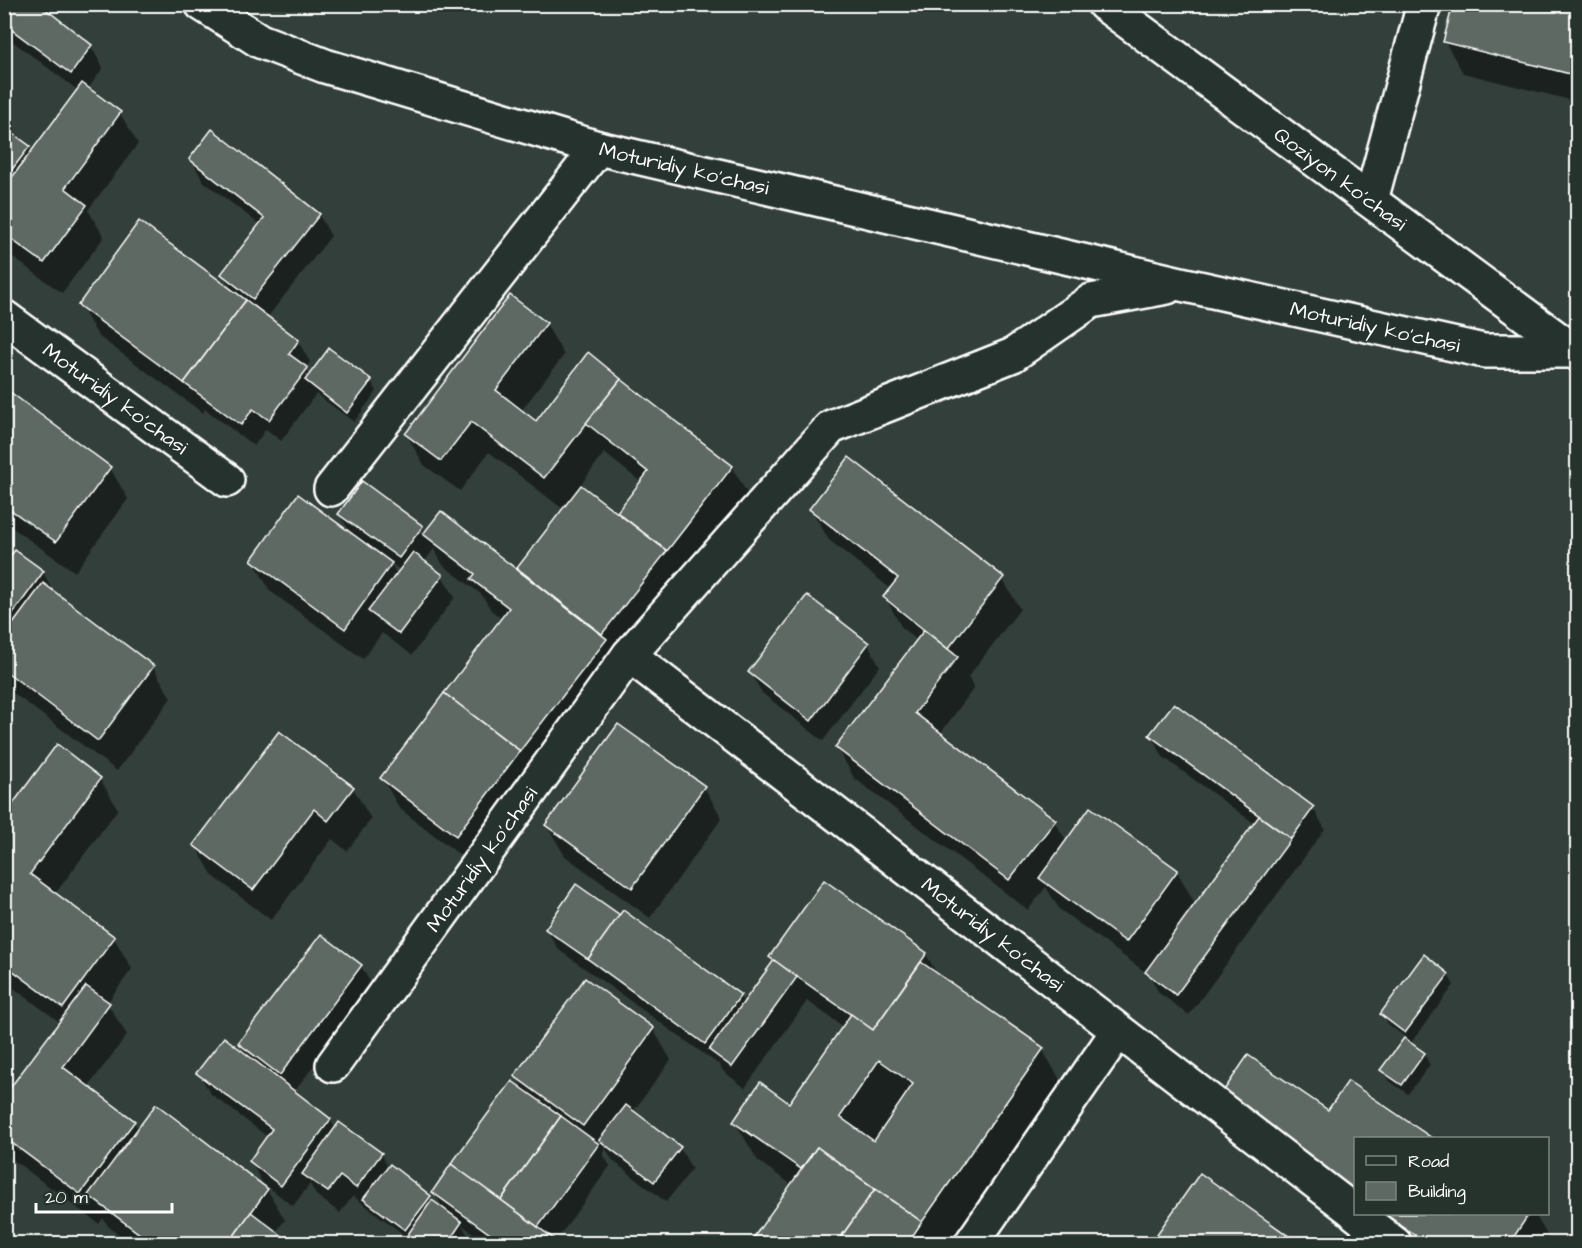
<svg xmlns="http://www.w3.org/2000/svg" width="1582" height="1248" viewBox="0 0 1582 1248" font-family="'Architects Daughter',sans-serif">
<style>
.shadow{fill:#0007;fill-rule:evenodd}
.building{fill:#5f6964;stroke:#fff;stroke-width:1.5;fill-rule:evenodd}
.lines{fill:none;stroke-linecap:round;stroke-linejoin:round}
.minor-casing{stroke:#fff;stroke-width:38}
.minor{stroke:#26332d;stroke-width:33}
.labels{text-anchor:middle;stroke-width:4.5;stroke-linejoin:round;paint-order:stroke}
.street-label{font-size:21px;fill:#fff;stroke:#26332d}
</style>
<rect width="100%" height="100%" fill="#333f3a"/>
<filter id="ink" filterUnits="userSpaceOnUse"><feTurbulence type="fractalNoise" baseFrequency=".0167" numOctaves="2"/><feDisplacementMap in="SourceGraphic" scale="12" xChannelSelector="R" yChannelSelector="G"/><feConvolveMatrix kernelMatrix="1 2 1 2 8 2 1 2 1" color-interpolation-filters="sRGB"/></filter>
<g filter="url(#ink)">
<!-- shadow -->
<g class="shadow">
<path d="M4,4H35L91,46L103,68L88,89L120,113L138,144L88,210L104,237L62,293L4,251V128L29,147L32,153L79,91L4,35Z"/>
<path d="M1578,9V102L1463,73L1445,42Z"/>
<path d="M191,159L319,215L331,236L267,318L298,341L310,362L306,368L310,375L371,381L377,391L354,422L316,394L281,441L266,429L254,446L205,409L203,413L98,336L80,305L234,293L222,274L260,225L203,181Z"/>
<path d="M546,324L564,355L521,411L536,423L588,354L732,467L750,498L474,866L400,809L382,778L502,619L491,610L482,595L443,565L434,549L424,562L442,576L455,597L412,655L382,633L363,659L270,591L253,560L352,535L339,514L422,527L426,534L524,577L519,568L564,510L489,452L460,491L424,465L406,434ZM604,453L642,483L617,514L580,486ZM391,563L401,571L397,575Z"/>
<path d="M4,389L110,468L128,499L75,572L4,522Z"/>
<path d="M811,509L1002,578L1020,609L968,677L974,688L940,734L1054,821L1067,842L1177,871L1194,902L1180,922L1183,923L1255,824L1163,757L1151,735L1313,808L1325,829L1189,1015L1159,993L1146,969L1144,971L1059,909L1046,887L1028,910L854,778L837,747L918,641L902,628L885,597L891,589L829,540Z"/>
<path d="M4,567L43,572L55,594L153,667L171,698L117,771L8,689L4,683Z"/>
<path d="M807,597L868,644L880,666L823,741L762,693L750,672Z"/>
<path d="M100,779L118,809L55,894L114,938L132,969L107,1003L127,1035L88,1087L134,1122L139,1130L266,1189L250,1161L268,1137L211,1094L198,1073L248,1058L240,1043L361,966L373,987L294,1092L330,1120L336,1129L381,1154L388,1168L430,1197L433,1203L445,1211L434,1192L525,1092L516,1076L653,1029L671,1060L633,1112L680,1148L692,1169L666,1202L613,1161L606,1149L603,1154L610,1166L555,1242L558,1244H488L462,1225L473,1244H403L407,1237L353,1196L340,1213L316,1195L310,1184L293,1206L264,1184L285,1220L276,1232L291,1244H131L108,1226L103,1218L99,1224L4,1153V1098L61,1023L4,981V814Z"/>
<path d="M704,787L722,818L650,918L565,856L547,826Z"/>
<path d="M353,788L371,819L347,851L332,839L271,920L213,876L195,845Z"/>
<path d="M546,929L740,996L744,1004L774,962L771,957L926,954L938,976L1042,1049L1065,1088L956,1244H751L792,1185L758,1161L735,1122L789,1105L844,1027L807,1001L745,1088L723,1071L719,1063L718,1064L559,950Z"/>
<path d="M1448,975L1454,985L1410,1044L1424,1054L1430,1065L1408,1094L1388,1080L1382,1070L1406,1038L1388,1024L1382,1014Z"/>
<path d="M1349,1083L1429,1138H1356L1329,1112Z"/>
<path d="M1359,1214H1535L1550,1240L1548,1244H1403Z"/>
</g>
<!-- building -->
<g class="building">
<path d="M4,4H39L92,45L71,74L4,24Z"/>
<path d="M1453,4H1567L1578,7V76L1443,42Z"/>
<path d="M82,83L121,112L65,188L87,205L44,263L4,234V188Z"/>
<path d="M4,127L30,146L4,180Z"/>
<path d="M212,129L320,214L253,299L221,274L264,218L189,159Z"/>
<path d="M139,221L246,300L184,383L78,305Z"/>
<path d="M510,295L547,323L496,390L536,421L588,352L621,379L544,478L471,422L441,461L405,434Z"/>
<path d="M246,300L299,340L289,354L308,368L269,420L253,409L241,425L184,383Z"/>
<path d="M329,348L372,380L347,413L305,380Z"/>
<path d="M621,379L733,466L667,551L617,512L648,472L586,423Z"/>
<path d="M6,389L111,467L56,542L4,505V391Z"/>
<path d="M849,457L1004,577L948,649L883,597L898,578L809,509Z"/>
<path d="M362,481L423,526L399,558L338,514Z"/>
<path d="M581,485L667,551L602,634L517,568Z"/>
<path d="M298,494L392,563L345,629L251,560Z"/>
<path d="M441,511L607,639L520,751L444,693L509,608L471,579L475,574L423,534Z"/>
<path d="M15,550L44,571L4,626V564Z"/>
<path d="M413,552L443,575L399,634L368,611Z"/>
<path d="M43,583L154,666L98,741L4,670V636Z"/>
<path d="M807,595L869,643L811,721L748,672Z"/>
<path d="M924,630L958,657L915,713L1056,820L1009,880L835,747Z"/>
<path d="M444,693L520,751L456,836L380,778Z"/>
<path d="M1174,703L1314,807L1291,839L1149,735Z"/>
<path d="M618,724L705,786L632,888L545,825Z"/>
<path d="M279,731L354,787L328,821L314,809L253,890L193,845Z"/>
<path d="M57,744L101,778L30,874L115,937L63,1008L4,964V812L6,813Z"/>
<path d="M1090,807L1178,870L1126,942L1039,878Z"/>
<path d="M1259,816L1291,839L1176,995L1145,972Z"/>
<path d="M824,880L927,953L873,1030L769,957Z"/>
<path d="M576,884L620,915L588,959L545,929Z"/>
<path d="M623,910L741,995L705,1044L588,959Z"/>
<path d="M321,934L362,965L280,1075L238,1043Z"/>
<path d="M1424,954L1449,974L1405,1033L1380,1014Z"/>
<path d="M774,960L797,977L732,1067L709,1050Z"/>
<path d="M921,962L1044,1048L922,1222L817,1147L801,1169L733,1122L760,1082L789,1103L851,1014L873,1030ZM879,1060L913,1084L874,1141L840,1117Z"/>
<path d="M585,978L654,1028L583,1126L514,1076Z"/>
<path d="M86,986L110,1003L63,1067L135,1121L80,1194L4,1137V1096Z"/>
<path d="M224,1037L331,1119L281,1186L249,1161L272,1129L196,1073Z"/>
<path d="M1404,1038L1425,1053L1402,1085L1380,1070Z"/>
<path d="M1248,1055L1328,1110L1348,1081L1432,1138H1356V1193L1218,1099Z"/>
<path d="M512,1081L561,1116L501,1200L451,1164Z"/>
<path d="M156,1104L268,1189L228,1244H153L88,1195Z"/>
<path d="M626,1105L681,1147L654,1182L599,1140Z"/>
<path d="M561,1116L599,1144L538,1227L501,1200Z"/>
<path d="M339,1122L382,1153L356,1188L340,1176L328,1192L302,1174Z"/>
<path d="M817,1147L875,1189L836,1244H749Z"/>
<path d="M390,1164L431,1196L405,1230L363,1199Z"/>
<path d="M451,1164L501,1200L561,1244H504L432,1192Z"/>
<path d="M1200,1173L1300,1244H1150Z"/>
<path d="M875,1189L922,1222L907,1244H836Z"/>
<path d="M432,1200L462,1222L447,1244H401Z"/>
<path d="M251,1212L293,1244H228Z"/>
<path d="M1385,1214H1529L1509,1244H1428Z"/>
</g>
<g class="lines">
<defs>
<g id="minor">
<path id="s1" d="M202,4L260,41L325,66L598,148L1181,284L1484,351H1572"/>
<path id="s2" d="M1104,4L1578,354"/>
<path d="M1371,200L1424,4"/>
<path id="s3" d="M4,317L227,480"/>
<path d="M331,489L598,148"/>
<path id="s4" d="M629,655L1356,1213"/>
<path id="s5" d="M333,1065L629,655L831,427L1013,355L1091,301L1167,287"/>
<path d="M1356,1214L1395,1244"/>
<path d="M971,1244L1118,1031"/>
</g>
</defs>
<!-- minor casing -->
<use href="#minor" class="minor-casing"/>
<!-- minor -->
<use href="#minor" class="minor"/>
</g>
</g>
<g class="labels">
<!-- street labels -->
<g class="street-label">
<text dy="7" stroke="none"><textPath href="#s1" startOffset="512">Moturidiy ko'chasi</textPath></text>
<text dy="7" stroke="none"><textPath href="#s2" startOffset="294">Qoziyon ko'chasi</textPath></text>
<text dy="7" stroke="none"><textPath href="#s1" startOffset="1221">Moturidiy ko'chasi</textPath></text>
<text dy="7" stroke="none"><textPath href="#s3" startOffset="138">Moturidiy ko'chasi</textPath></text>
<text dy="7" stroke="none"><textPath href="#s5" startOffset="254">Moturidiy ko'chasi</textPath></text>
<text dy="7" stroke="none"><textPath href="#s4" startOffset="459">Moturidiy ko'chasi</textPath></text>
</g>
</g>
<!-- margin -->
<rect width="1582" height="1248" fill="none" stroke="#26332d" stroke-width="24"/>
<rect x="12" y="12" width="1558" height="1224" fill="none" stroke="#fff" stroke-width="2" filter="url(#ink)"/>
<!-- legend -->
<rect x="1354" y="1137" width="195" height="78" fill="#26332d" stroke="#7d8581" stroke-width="1.5"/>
<rect x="1366" y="1156" width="30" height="9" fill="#26332d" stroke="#7d8581" stroke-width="1.5"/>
<text x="1408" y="1167" font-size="18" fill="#ffffff">Road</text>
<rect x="1366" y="1182" width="30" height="18" fill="#5f6964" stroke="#7d8581" stroke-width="1.5"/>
<text x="1408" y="1197" font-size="18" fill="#ffffff">Building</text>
<!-- scale -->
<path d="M36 1203v9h136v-9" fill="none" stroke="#ffffff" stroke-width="3"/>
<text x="45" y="1203" font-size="18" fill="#ffffff" stroke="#26332d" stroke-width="4.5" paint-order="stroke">20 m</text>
</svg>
